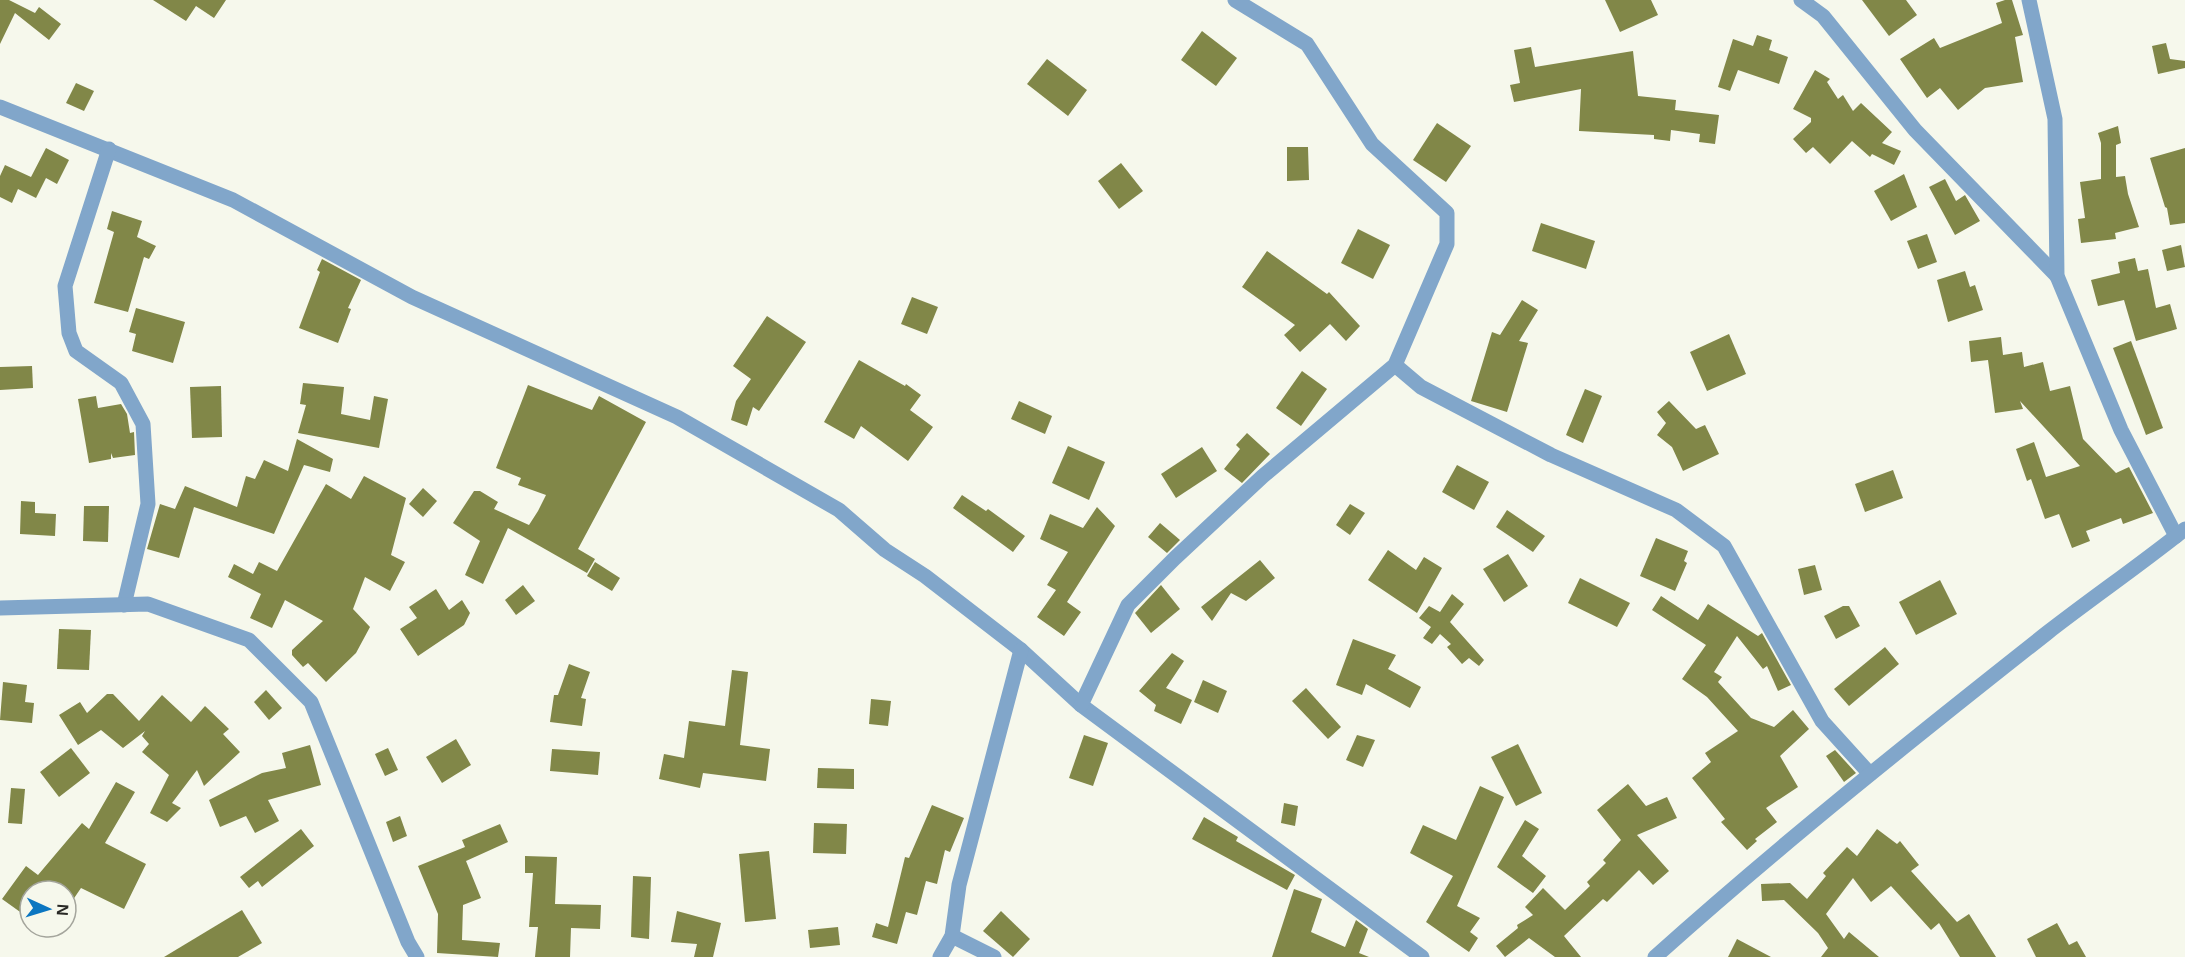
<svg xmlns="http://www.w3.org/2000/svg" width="2185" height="957" viewBox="0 0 2185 957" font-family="Helvetica,sans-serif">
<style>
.building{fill:#818748}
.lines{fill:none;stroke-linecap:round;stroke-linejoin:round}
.minor{stroke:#81a6ca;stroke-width:15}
.tertiary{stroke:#81a6ca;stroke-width:15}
</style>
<rect width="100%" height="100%" fill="#f6f8ec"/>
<!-- building -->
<g class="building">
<path d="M0,0H9L35,13L39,7L61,24L49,40L15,13L0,44Z"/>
<path d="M153,0H226L214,18L196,6L186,21Z"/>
<path d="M1605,0H1651L1658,15L1620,32Z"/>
<path d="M1862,0H1906L1917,15L1889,36Z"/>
<path d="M2005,0H2012L2023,35L2015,37L2023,82L1985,88L1958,110L1940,88L1927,98L1900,59L1934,38L1940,48L2002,23L1996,3Z"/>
<path d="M1202,31L1237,58L1216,86L1181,60Z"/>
<path d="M1757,35L1772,40L1769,50L1788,57L1779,84L1738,70L1730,91L1718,87L1733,39L1753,46Z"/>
<path d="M2166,43L2170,59L2185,61V68L2158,74L2152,46Z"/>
<path d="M1531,47L1535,67L1633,51L1638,96L1676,100L1675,110L1719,115L1715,144L1699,142L1700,134L1671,130L1670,141L1654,139V135L1579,131L1581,89L1514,102L1510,85L1520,83L1514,50Z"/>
<path d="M1047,59L1087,90L1068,116L1027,84Z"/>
<path d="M1815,70L1830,79L1827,82L1838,99L1843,95L1853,111L1861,103L1892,132L1882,143L1901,151L1894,165L1872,154L1870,157L1852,141L1830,164L1813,147L1806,153L1793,139L1811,122V118L1793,109Z"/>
<path d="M76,83L94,91L84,111L66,103Z"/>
<path d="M1437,123L1471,146L1446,182L1413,160Z"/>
<path d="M2118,126L2121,143L2116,145V177L2125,176L2128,194L2139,227L2115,233L2116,239L2081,243L2078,219L2085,218L2080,182L2101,179V143L2098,133Z"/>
<path d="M1287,147H1308L1309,180L1287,181Z"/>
<path d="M46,148L69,160L57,184L46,178L36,198L18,189L12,203L0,197V176L5,165L31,177Z"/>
<path d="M2185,148V223L2170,225L2167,208L2165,207L2150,158Z"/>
<path d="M1121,163L1143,191L1119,209L1098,181Z"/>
<path d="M1904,174L1917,207L1891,221L1874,191Z"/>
<path d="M1945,179L1956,201L1965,195L1980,221L1955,235L1929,187Z"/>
<path d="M112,211L142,221L137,237L156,246L149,259L144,257L128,312L94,303L114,232L107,229Z"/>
<path d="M1541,223L1595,241L1586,269L1532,251Z"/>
<path d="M1358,229L1390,245L1373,279L1341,263Z"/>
<path d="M1927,234L1937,262L1918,269L1907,241Z"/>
<path d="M2181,245L2185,267L2167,271L2162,250Z"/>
<path d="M1267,251L1327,294L1329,292L1360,326L1346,341L1330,324L1300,352L1284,335L1295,325L1242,287Z"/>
<path d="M2135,258L2138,271L2148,269L2156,308L2170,304L2177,329L2136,341L2124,300L2098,306L2091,280L2120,273L2118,262Z"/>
<path d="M322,259L361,280L348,308L351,309L338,343L299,328L320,272L317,270Z"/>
<path d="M1965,271L1970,287L1975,285L1983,310L1948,322L1937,280Z"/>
<path d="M912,297L938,307L927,334L901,324Z"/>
<path d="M1522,300L1538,310L1519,341L1528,343L1507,412L1471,401L1492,332L1500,335Z"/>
<path d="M136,308L185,322L173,363L132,351L136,334L129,332Z"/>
<path d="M767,316L806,342L759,411L753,407L747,426L731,420L736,401L751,379L733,366Z"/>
<path d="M1729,334L1746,374L1707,391L1690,352Z"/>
<path d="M2001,337L2003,355L2022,352L2024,367L2043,362L2050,391L2070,386L2083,439L2116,473L2129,467L2153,513L2123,524L2121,518L2086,531L2090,541L2072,548L2059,514L2045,519L2031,479L2027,481L2016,449L2034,442L2046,477L2080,466L2020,401L2023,409L1995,413L1988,360L1971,362L1969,341Z"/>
<path d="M2131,341L2163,428L2146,435L2113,348Z"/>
<path d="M859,360L905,386L906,384L921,395L910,410L933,427L908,461L861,426L854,439L824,422Z"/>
<path d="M32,366L33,388L0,390V367Z"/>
<path d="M1302,371L1327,389L1301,426L1276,408Z"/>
<path d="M303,383L344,387L341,414L370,420L374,396L388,399L379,448L298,433L306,405L300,404Z"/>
<path d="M528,385L592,410L599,396L646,422L578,549L595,559L587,573L508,528L483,584L465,575L480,541L453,523L474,491H480L498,502L494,509L529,525L538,511L546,495L518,485L521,478L496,468Z"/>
<path d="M221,386L222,437L192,438L190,387Z"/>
<path d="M1585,389L1602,396L1583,443L1566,435Z"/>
<path d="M96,396L98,408L121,404L127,414L130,433L134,432L135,455L113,458L111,453V459L89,463L78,399Z"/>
<path d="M1019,401L1052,416L1045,434L1011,419Z"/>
<path d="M1669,401L1696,429L1705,425L1719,454L1683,471L1672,447L1657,435L1666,423L1657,412Z"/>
<path d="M1247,433L1270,454L1242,483L1224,469L1240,449L1236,445Z"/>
<path d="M297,439L333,459L330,472L304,465L274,534L194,507L179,558L147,549L160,504L175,509L185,486L237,507L246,476L255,479L264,460L288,471Z"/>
<path d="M1068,446L1105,462L1089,500L1052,483Z"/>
<path d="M1202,447L1217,471L1176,498L1161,474Z"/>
<path d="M1457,465L1489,482L1474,510L1442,492Z"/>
<path d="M1893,470L1903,498L1865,512L1855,484Z"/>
<path d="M364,476L406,498L391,555L405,562L390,591L365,577L353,609L370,627L356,653L326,682L308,663L303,667L292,655V650L323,621L285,600L272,628L250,618L261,594L228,577L234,564L253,574L259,562L277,571L326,484L351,499Z"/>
<path d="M423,488L437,501L423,517L409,504Z"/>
<path d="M962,495L986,511L988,509L1025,536L1013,552L953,508Z"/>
<path d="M21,501L35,502V513L56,514L55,536L20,534Z"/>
<path d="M1350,504L1365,513L1350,535L1336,525Z"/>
<path d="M84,506H109L108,542L83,541Z"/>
<path d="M1097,507L1115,526L1067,602L1081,612L1064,636L1037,617L1056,590L1047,585L1068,552L1040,539L1050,514L1083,528Z"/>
<path d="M1507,510L1545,536L1533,552L1496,527Z"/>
<path d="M1160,523L1180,540L1167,553L1148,537Z"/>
<path d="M1656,538L1688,551L1684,561L1687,563L1675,591L1640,576Z"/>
<path d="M1388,550L1416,570L1424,557L1442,568L1417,613L1368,580Z"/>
<path d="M1508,554L1528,586L1504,602L1483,569Z"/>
<path d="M1260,560L1275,578L1246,601L1231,593L1212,621L1201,607Z"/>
<path d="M595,562L620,578L612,591L587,576Z"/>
<path d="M1815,565L1822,590L1804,595L1798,569Z"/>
<path d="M1580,578L1630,603L1617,627L1568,603Z"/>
<path d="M1940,580L1957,614L1916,635L1899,602Z"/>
<path d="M523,585L535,601L516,615L505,600Z"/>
<path d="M1161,585L1180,609L1151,633L1135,613Z"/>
<path d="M436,589L449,610L462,600L470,613L464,625L418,656L400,629L417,618L409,607Z"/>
<path d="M1452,594L1464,604L1450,622L1484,660L1479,666L1469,658L1462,664L1447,647L1451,644L1440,634L1432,644L1423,638L1431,627L1419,618L1429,606L1440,612Z"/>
<path d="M1661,596L1698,620L1708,604L1758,636L1762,633L1791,685L1778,691L1767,666L1763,669L1737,636L1714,672L1722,677L1718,682L1751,718L1774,727L1793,710L1809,729L1780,756L1798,787L1766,808L1777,822L1755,839L1757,841L1747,850L1721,822L1725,819L1692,778L1711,762L1705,753L1738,731L1707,697L1682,679L1706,645L1652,610Z"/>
<path d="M1843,606H1849L1860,626L1836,639L1824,616Z"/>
<path d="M59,629L91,630L89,670L57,669Z"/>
<path d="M1353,639L1396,655L1388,669L1421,687L1410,708L1366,684L1362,695L1336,685Z"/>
<path d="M1885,647L1899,664L1849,706L1834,689Z"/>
<path d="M1172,653L1184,661L1166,688L1192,700L1181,724L1154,711L1156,705L1139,691Z"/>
<path d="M569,664L590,672L581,698L586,699L582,726L550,722L554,695H558Z"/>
<path d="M732,670L748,672L740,745L770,749L766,781L703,773L700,788L659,779L664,754L684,758L689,721L725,726Z"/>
<path d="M1203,680L1227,691L1218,713L1194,702Z"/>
<path d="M3,682L27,685L25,702L34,703L32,723L0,720Z"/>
<path d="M1306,688L1341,727L1328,739L1292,701Z"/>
<path d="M266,690L282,708L269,720L254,702Z"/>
<path d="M107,694H113L139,721L162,695L191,722L205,706L229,729L223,734L240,752L204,786L197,770L172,803L181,808L167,822L150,813L169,775L142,752L149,744L142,736L145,731L123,748L101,730L78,745L59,715L80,702L87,713Z"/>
<path d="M871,699L891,701L888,726L869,724Z"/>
<path d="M1084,735L1108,743L1093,786L1069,778Z"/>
<path d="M1357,735L1375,740L1363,767L1346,760Z"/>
<path d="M456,739L471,765L442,783L426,757Z"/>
<path d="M1518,744L1542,793L1516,806L1491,757Z"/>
<path d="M310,745L321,785L268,800L279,821L255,833L246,816L220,827L209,800L262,773L286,768L282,753Z"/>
<path d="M71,748L90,773L59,797L40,772Z"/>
<path d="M388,748L398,770L385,776L375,754Z"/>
<path d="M552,749L600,752L598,775L550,771Z"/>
<path d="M1835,750L1856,773L1844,782L1826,756Z"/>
<path d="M818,768L854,769V789L817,788Z"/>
<path d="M116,782L135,792L105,843L146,864L124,909L81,888L66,910V891H30V919L2,899L26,866L38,875L82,823L89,829Z"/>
<path d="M1628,784L1646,806L1667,797L1677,818L1637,835L1669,871L1653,885L1639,870L1607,902L1603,899L1564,936L1581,957H1555L1529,938L1505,957L1496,946L1518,928L1517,925L1533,915L1525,907L1543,888L1565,910L1590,886L1587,882L1606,863L1603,860L1621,840L1597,810Z"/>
<path d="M1480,786L1504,797L1457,906L1480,918L1470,932L1478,938L1469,952L1426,922L1453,876L1410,853L1423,825L1456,840Z"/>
<path d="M11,788L25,789L22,824L8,823Z"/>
<path d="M1284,803L1298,806L1295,826L1281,823Z"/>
<path d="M932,805L964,818L950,852L945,850L937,884L926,881L917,915L906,912L897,944L872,937L876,923L888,927L905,857L909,858Z"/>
<path d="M400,816L407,836L393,842L386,822Z"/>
<path d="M1204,817L1238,837L1236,841L1295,875L1287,890L1192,839Z"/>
<path d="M1525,820L1539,829L1522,856L1546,876L1533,893L1497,867Z"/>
<path d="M814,823L847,824L846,854L813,853Z"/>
<path d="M500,824L508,842L466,861L481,898L463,905L462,940L500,943L498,957L437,953L438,914L418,866L465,847L462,840Z"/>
<path d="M301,829L314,846L262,887L258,881L249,888L240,877Z"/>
<path d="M1877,829L1897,844L1900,841L1919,865L1911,871L1957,922L1969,914L1996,957H1960L1939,923L1931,930L1891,886L1871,902L1853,878L1826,914L1844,939L1849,932L1879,957H1821L1828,948L1818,933L1784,900L1762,901L1761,884L1790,883L1807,899L1826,876L1823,873L1847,847L1857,856Z"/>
<path d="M769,851L776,919L745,922L739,854Z"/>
<path d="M525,856L557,857L555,904L601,905L600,929L571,928L570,957H535L538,927H529L533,873H525Z"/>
<path d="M633,876L651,877L649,939L631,937Z"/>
<path d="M1294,889L1322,899L1311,932L1345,947L1356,920L1368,929L1359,953L1369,957H1272Z"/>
<path d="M242,910L262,943L238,957H164Z"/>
<path d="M677,911L721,923L713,957H694L697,944L671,942Z"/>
<path d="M1001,911L1030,939L1013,957L983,931Z"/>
<path d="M2057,923L2069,945L2077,941L2086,957H2036L2027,939Z"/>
<path d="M838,927L840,945L810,948L808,930Z"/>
<path d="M1737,939L1771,957H1728Z"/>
</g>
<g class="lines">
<!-- minor -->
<g class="minor">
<path d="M1801,0L1823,16L1915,130L2057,276"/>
<path d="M2029,0L2055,119L2057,276L2121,430L2176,536"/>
<path d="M0,107L233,200L412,297L677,417L839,510L885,550L925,576L1021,650L1081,705L1422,957"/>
<path d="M109,149L65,286L69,333L76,351L121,383L143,424L148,504L124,605"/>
<path d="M1395,365L1421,387L1551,455L1676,510L1724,546L1822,721L1870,774"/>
<path d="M0,608L148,604L249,640L311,702L408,942L417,957"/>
<path d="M1081,705L1128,605L1175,558L1263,476L1395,365L1447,244V213L1372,144L1307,44L1235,0"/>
<path d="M952,936L994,957"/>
<path d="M940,957L952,936L959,885L1021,650"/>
</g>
<!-- tertiary -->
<path class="tertiary" d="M1655,957C1781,844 1914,738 2047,633C2092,598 2140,565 2185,529"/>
</g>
<!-- north arrow -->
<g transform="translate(48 909) rotate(94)"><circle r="28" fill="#f6f8ec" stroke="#a4a59c" stroke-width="1.5"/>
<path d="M0-4.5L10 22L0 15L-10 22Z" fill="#0b76c1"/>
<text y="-9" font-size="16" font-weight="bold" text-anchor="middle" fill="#292925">N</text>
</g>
</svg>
